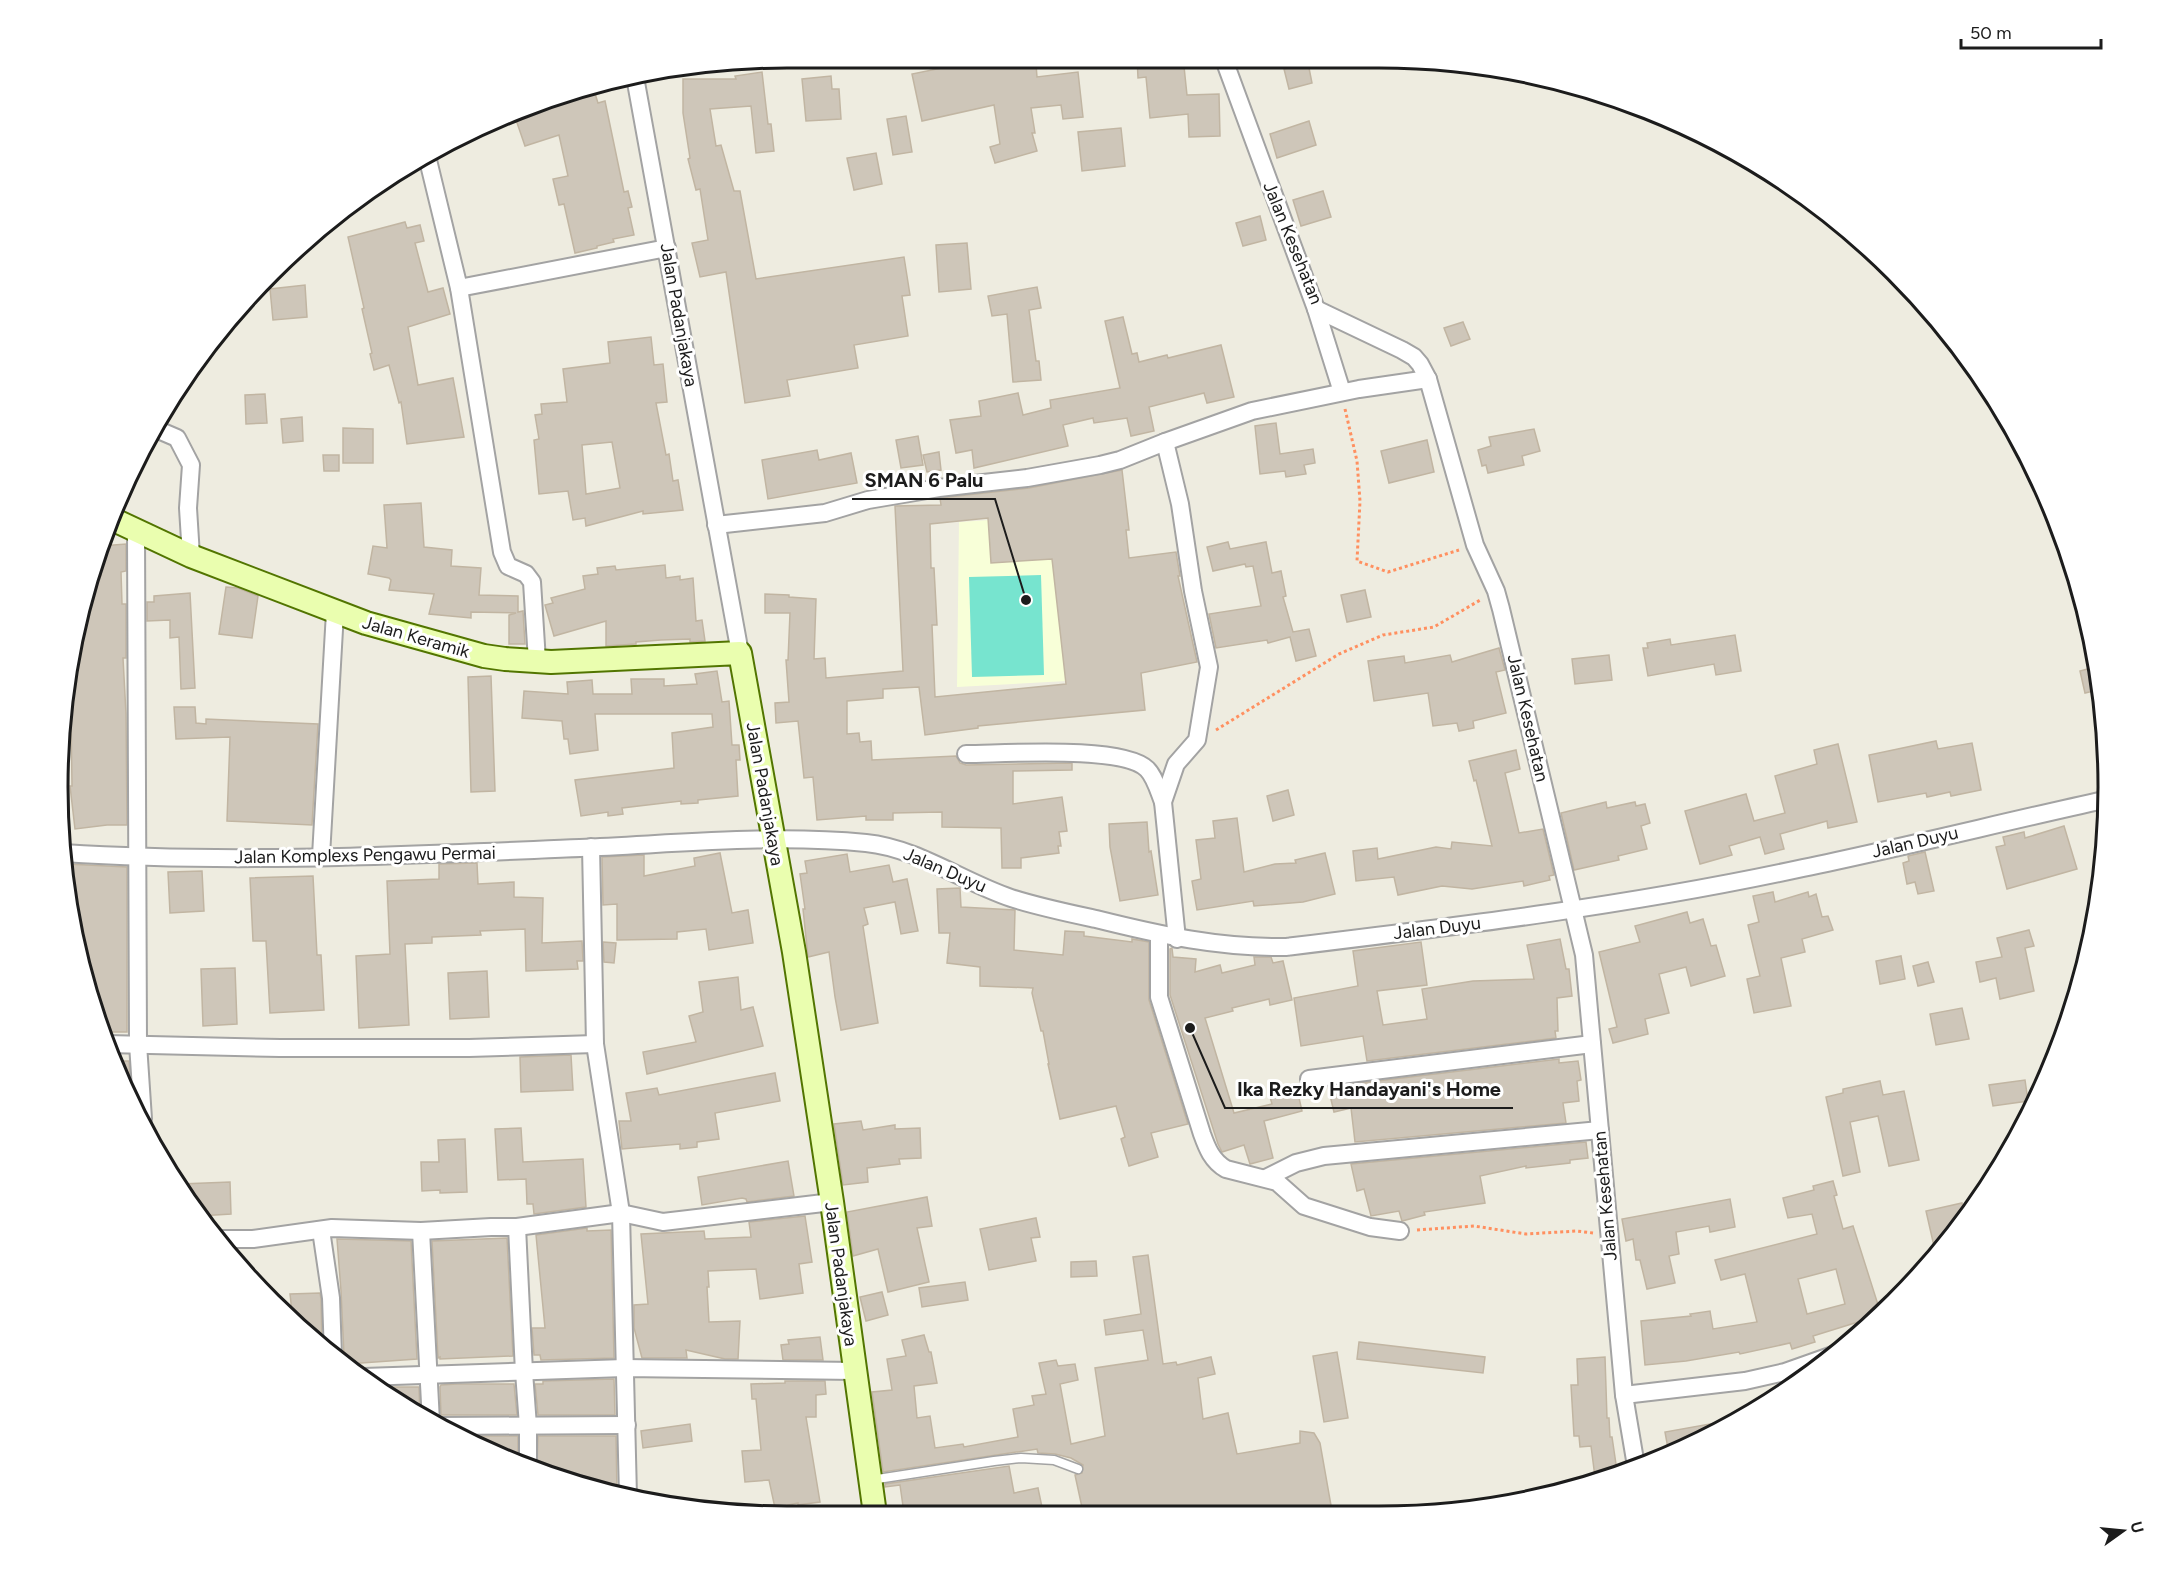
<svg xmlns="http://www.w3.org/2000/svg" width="2165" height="1573" viewBox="0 0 2165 1573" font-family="Figtree,sans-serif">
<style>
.education{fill:#f8ffd8}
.pitch{fill:#77e4cf}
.building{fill:#cec6b9;stroke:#c1b5a2;stroke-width:1.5;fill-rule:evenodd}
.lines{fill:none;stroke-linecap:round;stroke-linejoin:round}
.lane-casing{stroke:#a3a3a3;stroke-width:11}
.street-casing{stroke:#a3a3a3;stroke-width:20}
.secondary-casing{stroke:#527500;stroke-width:26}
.path{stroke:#ff9060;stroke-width:3;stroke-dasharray:3 3;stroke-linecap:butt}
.lane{stroke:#fff;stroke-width:8}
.street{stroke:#fff;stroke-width:16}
.secondary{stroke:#eafeaf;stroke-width:22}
.labels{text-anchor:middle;stroke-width:6;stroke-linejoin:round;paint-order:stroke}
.street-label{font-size:18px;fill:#1c1c1c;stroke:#fff}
.rim{fill:none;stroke:#1c1c1c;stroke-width:3}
.leader{fill:none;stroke:#1c1c1c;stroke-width:2}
.callout-dot{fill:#1c1c1c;stroke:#fff;stroke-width:2}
.callout-label{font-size:20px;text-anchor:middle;font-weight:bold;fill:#1c1c1c;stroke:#fff;stroke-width:6;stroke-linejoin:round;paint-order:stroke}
</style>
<rect width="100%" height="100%" fill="#eeece0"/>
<!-- education -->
<path class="education" d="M1083,514L1104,679L957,687L959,522Z"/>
<!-- pitch -->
<path class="pitch" d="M1041,575L1044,675L972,677L969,577Z"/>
<!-- building -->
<g class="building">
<path d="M1137,57H1183L1187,95L1219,94L1220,136L1189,137L1188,114L1150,118L1146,77L1138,78Z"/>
<path d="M989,63V68L1036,64L1037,77L1078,72L1083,117L1063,119L1061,105L1031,108L1035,133H1032L1037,151L995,163L990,147L1000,144L994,105L922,121L912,74L961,64Z"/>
<path d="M1308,63L1312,83L1289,89L1284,69Z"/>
<path d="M762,72L768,124H771L774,151L756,153L751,106L710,109L716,146L721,145L734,191H740L756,279L904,257L910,295L902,296L908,336L854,345L858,368L787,380L790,396L745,403L726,272L700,277L692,243L708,240L700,189L696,190L688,159L690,158L683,113V79H736L735,76Z"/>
<path d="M831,76L832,89H839L841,119L806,121L802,79Z"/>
<path d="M592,84L598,103L605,101L624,192L628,191L632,207L628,208L634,235L613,239L614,242L597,246V248L575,253L564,204L559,205L553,179L568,176L559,135L525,146L513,111Z"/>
<path d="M906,116L912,152L893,155L887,119Z"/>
<path d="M1309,121L1316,145L1277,158L1270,134Z"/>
<path d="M1121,128L1125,166L1082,171L1078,132Z"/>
<path d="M876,153L882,184L854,190L847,158Z"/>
<path d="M1323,191L1331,217L1301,226L1293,200Z"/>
<path d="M1260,216L1266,240L1243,246L1236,223Z"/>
<path d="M405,222L407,228L420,225L424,241L415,243L428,292L443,288L450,314L408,327L418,385L453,378L464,437L407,444L401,402L399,403L389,365L374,370L370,354L372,353L362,309L364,308L348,237Z"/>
<path d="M967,243L971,289L939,292L936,245Z"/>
<path d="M305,285L307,317L273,320L270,289Z"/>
<path d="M1037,287L1041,308L1029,310L1036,361H1039L1041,380L1013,382L1007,314L992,316L988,296Z"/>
<path d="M1123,317L1132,354L1137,353L1139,362L1167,355L1168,358L1221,345L1234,397L1207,403L1204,393L1149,407L1154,431L1131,436L1127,418L1094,423L1093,418L1063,425L1068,446L974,468L972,450L956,453L950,420L981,416L979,401L1018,393L1023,415L1051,408L1050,400L1120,388L1105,321Z"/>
<path d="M1463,322L1470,339L1451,346L1444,328Z"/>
<path d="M651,337L654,365L663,364L667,402L656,403L666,455L669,454L673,481L678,480L683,510L643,514V511L586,526L585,518L573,520L568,491L539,494L534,440L539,439L535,415L542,414L541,404L567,402L563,369L610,363L608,342ZM612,442L620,488L586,494L582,445Z"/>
<path d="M265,394L267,423L246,424L245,395Z"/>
<path d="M302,417L303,441L283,443L281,419Z"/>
<path d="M1276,423L1280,454L1313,449L1315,463L1304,465L1306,474L1286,477L1285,471L1260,474L1255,426Z"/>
<path d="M343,428L373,429V463H343Z"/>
<path d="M1534,429L1540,451L1522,456L1524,465L1488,473L1486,465L1482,466L1478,450L1491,446L1489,437Z"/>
<path d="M918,436L923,465L901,468L896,440Z"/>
<path d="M1427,440L1434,472L1389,483L1381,451Z"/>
<path d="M817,450L819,460L851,453L857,483L768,499L762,460Z"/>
<path d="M939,452L941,470L927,472L923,455Z"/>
<path d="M323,455H339V471H324Z"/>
<path d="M1122,470L1129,530H1126L1129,558L1176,552L1180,576H1178L1197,662L1141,673L1145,710L978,726V728L925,735L919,687L883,689V698L847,701V734L859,733L860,742L871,741L872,760L956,756L960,763L966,765L1072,763V770L1013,771V804L1062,797L1067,831L1059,832L1061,846H1058L1059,853L1021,858V868H1002L1001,828L942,827V812L893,813V820H866V816L817,820L813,777L804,778L798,721L776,723L775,703L789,702L786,660H788L790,613H765V594L789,595V597L816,599L814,659L825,658L826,678L903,671L895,506L941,505L940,498L1029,488ZM988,518L991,563L1052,559L1066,684L935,697L932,625H937L934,568H931L930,524Z"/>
<path d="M421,503L424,547L452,550L451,566L481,568L479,595L518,596V612L523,611L525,644H509V615L516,613L471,612V618L429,614L434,594L389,590L391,580L389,578L368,574L373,546L387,548L384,505Z"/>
<path d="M1228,542L1230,549L1266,542L1272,573L1281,571L1286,596L1283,597L1293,632L1309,629L1316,656L1296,661L1290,637L1268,643L1267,640L1216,648L1209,614L1261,606L1253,566L1246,567L1245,564L1213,571L1207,547Z"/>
<path d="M126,544V571L121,572L122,604H126V658H123L126,714L127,825H107L75,829L70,786H72L71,715L67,672L82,597L90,577L101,576L99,551L101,546Z"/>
<path d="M665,565L666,578L680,576V580L693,578L696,621L702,620L705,641L690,642V639L661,640L636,642V644L606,646V621L554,636L545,605L553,603L551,598L585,589L583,576L598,574L597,568L615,566L616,570Z"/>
<path d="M226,587L238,588L258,596L252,638L219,634Z"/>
<path d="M1365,590L1371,617L1347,622L1341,595Z"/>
<path d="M190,593L195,688L181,689L179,637L170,638V620L147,621V602H154V596Z"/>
<path d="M1735,635L1741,671L1716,675L1714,664L1648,676L1643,648H1648L1647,643L1670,639L1671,645Z"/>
<path d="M1499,648L1505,670L1496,672L1506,713L1473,721L1474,728L1459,731L1457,723L1433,726L1428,693L1374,701L1368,661L1404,656L1405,663L1450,655L1452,662Z"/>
<path d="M1609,655L1612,680L1575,684L1572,659Z"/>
<path d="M2095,667L2098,690L2085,693L2080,671Z"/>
<path d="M717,671L722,702L729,701L732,745H739L740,760H736L738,796L698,800V803L681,804V801L622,808L623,814L608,816V812L581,816L575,780L674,768L672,733L713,727L712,714H595L598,750L570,754L568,739H564L562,721L522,718L524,691L568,694L567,682L592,680L593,694H632L631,679H664V686L697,684L695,674Z"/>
<path d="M491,676L495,791L471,792L468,677Z"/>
<path d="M174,707H195L196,723L206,724V719L318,724L312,825L227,821L230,737L176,739Z"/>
<path d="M1936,741L1938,749L1972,743L1981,790L1951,796L1950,792L1927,797L1926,793L1878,802L1869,755Z"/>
<path d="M1838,744L1857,822L1828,828L1827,821L1780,834L1784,849L1765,854L1760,837L1729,846L1732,855L1700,864L1685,811L1746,794L1754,821L1785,813L1775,776L1817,764L1814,750Z"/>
<path d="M1516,750L1520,769L1505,773L1519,833L1543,829L1554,875L1549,876L1550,880L1524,886L1523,881L1472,889L1442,886L1398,895L1394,877L1356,881L1353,851L1377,848L1378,859L1436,847L1451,849L1452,842L1492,846L1476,780L1474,781L1469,761Z"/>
<path d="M1288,790L1294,815L1273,821L1267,796Z"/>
<path d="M1606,802L1607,808L1635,802L1636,806L1645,804L1650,823L1641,826L1647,849L1618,856L1619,860L1574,870L1561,813Z"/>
<path d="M1237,818L1244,872L1275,864L1296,863L1295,860L1325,853L1335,894L1303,902L1254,906L1253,901L1197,910L1192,881L1201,879L1196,840L1215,838L1213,821Z"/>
<path d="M1147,822L1149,852L1151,851L1158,895L1120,901L1110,847L1109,824Z"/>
<path d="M2064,826L2077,869L2007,889L1996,847L2005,845L2003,837L2024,832L2025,838Z"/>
<path d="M1925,852L1934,891L1918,894L1915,882L1907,884L1903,863L1909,861L1908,856Z"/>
<path d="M720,853L732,913L748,910L753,943L709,950L706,929L677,932V939L617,940V904L603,905L602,857L644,855V876L695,866L694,858Z"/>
<path d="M847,854L850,872L889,865L893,882L907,879L918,931L901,934L895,902L864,908L868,924L863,926L878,1023L841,1030L835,997L829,952L808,957L803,909H805L800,874L807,873L805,861Z"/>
<path d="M477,863L478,884L514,882V897L543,898L542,943L582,941L583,961H577L578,969L526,971L525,929L480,931L481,935L432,937V943L405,944L409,1025L359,1028L356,956L390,954L387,881L439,879V864Z"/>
<path d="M66,864L127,867V1032H103L66,892Z"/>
<path d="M202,871L204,911L170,913L168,872Z"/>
<path d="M313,876L317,955H321L324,1010L270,1013L266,941H253L250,878Z"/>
<path d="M960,888L961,907L1015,910L1014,950L1063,955L1065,931L1084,932V936L1132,942V939L1149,942V1000L1188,1124L1151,1133L1158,1157L1129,1166L1121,1139L1125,1137L1116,1106L1060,1119L1048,1064H1049L1043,1031H1041L1032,993L1033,988L980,986V967L947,963L950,933H939L937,889Z"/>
<path d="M1773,892L1775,902L1808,892L1809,897L1816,894L1822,917L1828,916L1833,930L1802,939L1805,952L1781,958L1791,1006L1754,1013L1747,979L1760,976L1748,925L1759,922L1753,896Z"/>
<path d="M1687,912L1690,923L1703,919L1711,946L1716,945L1725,976L1691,986L1686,967L1659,974L1669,1013L1645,1019L1648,1034L1613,1043L1609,1029L1617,1027L1599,952L1640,942L1635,926Z"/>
<path d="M2029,930L2034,946L2025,948L2034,991L2000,999L1996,978L1980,982L1976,962L2002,957L1997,938Z"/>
<path d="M1560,939L1566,969H1569L1572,996L1557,998L1558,1031H1555L1556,1038L1367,1061L1363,1036L1301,1046L1294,998L1358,986L1353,951L1421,942L1427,985L1377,991L1383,1025L1427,1019L1422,989L1473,981L1534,979L1527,945Z"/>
<path d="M603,942L616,943L614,963L604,962Z"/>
<path d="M1172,948L1173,957L1196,959L1195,972L1220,965L1222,973L1255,965L1254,957H1271L1273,963L1283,961L1292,1000L1270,1005L1269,999L1232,1008L1233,1011L1205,1018L1234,1113L1272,1104L1270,1097L1297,1089L1302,1111L1264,1121L1273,1158L1250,1164L1244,1145L1222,1152L1218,1144L1170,995V949Z"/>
<path d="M1901,956L1905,979L1880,984L1876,961Z"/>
<path d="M1928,962L1934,982L1918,986L1913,966Z"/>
<path d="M235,968L237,1024L203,1026L201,969Z"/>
<path d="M487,971L489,1017L450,1019L448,973Z"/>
<path d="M738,977L741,1010L753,1007L763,1046L647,1074L643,1052L696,1042L689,1016L703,1012L699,982Z"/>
<path d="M1962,1008L1969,1039L1936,1045L1930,1014Z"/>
<path d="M571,1055L573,1090L521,1092L520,1057Z"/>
<path d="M1559,1059V1063L1578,1061L1581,1080L1577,1081L1579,1101L1563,1103L1566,1123L1355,1142L1351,1108L1334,1112L1328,1087Z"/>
<path d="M111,1061H129L131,1097L112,1065Z"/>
<path d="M775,1073L780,1101L715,1113L719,1139L697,1142V1147L680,1149V1144L622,1149L619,1121H631L626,1093L657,1088L659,1095Z"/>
<path d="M2025,1080L2028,1101L1993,1106L1989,1085Z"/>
<path d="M1880,1081L1883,1095L1904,1091L1919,1160L1889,1166L1878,1116L1850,1122L1860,1172L1843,1176L1826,1097L1843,1093V1089Z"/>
<path d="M861,1121L863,1130L895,1125V1129L920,1128L921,1158L899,1159L900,1164L867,1168L868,1182L843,1185L834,1124Z"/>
<path d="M521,1128L523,1162L583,1159L586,1207L534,1214L533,1204H527L526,1179L498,1180L495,1129Z"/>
<path d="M465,1139L467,1192L440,1193V1190L422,1191L421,1162H439L438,1140Z"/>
<path d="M1586,1142L1588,1158L1570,1160V1163L1526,1168V1166L1480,1176L1485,1203L1424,1212L1425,1215L1402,1221L1399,1211L1371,1216L1364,1189L1357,1191L1351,1164Z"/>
<path d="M788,1161L794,1196L747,1202L746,1199L742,1198L702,1205L698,1177Z"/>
<path d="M1833,1181L1837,1195L1834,1196L1843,1229L1853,1226L1880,1311L1874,1317L1813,1336L1815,1342L1792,1349L1790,1343L1740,1354L1739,1352L1686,1361L1645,1365L1641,1321L1691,1316L1690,1314L1710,1311L1713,1329L1757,1322L1745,1274L1721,1280L1715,1260L1817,1234L1812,1214L1788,1218L1783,1198L1814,1190L1813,1186ZM1836,1269L1845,1304L1807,1314L1798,1279Z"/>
<path d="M230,1182L231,1214L199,1216L181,1184Z"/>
<path d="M927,1197L932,1226L917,1228L929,1282L888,1292L878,1249L853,1256L847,1212Z"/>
<path d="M1730,1199L1735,1227L1710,1232L1709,1226L1676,1232L1679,1254L1669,1256L1675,1283L1647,1289L1640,1260H1636L1633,1239L1626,1241L1622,1219Z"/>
<path d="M1962,1203L1964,1216L1936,1255L1926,1211Z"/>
<path d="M805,1216L812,1262L799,1264L803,1293L760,1299L756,1269L708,1271L709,1287H707L709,1322L740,1321L738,1359H725L686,1350L687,1358H642L634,1328V1305L648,1304L641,1234L704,1231L705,1239L751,1237L749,1222Z"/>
<path d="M1036,1218L1040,1237L1031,1238L1036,1261L989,1270L980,1229Z"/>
<path d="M587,1228V1231L611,1230L614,1358L541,1360L540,1355H534L532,1328H545L536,1235Z"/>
<path d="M507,1238L513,1356L440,1359V1357L438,1358L432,1241Z"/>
<path d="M337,1239L411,1241L417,1359L347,1364L342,1361L344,1355L341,1291Z"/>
<path d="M1148,1255L1163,1364L1176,1362L1177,1365L1211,1357L1215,1374L1198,1378L1203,1419L1228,1413L1237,1454L1300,1443V1431L1314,1433L1320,1443L1332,1511L1083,1512L1075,1475L1082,1473L1083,1465L1071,1458L1055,1454L1038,1453L1037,1449L883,1472L872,1392L892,1390L887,1359L906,1356L902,1340L924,1335L929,1352H931L937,1383L914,1386L917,1418L930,1416L935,1448L963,1444L964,1447L1018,1437L1013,1409L1034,1405L1032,1396L1046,1394L1039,1363L1056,1360L1058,1366L1075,1364L1078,1380L1060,1384L1071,1444L1105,1436L1095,1368L1148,1360L1143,1330L1106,1335L1104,1320L1141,1314L1133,1257Z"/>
<path d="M1096,1261L1097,1276L1071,1277V1262Z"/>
<path d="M965,1282L968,1300L922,1307L919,1288Z"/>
<path d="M882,1292L888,1315L866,1321L860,1297Z"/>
<path d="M320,1293L321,1299L322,1347L306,1335L293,1321L290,1294Z"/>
<path d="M820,1337L823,1360H783L781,1345L789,1344L788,1340Z"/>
<path d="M1359,1342L1485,1357L1483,1373L1357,1359Z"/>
<path d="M1337,1352L1348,1418L1324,1422L1313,1356Z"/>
<path d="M1605,1357L1607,1418H1609L1610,1437H1612L1617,1471L1595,1477L1591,1446L1580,1447L1579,1436H1574L1571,1385H1578L1577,1359Z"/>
<path d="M614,1379L615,1415H538L535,1384H543V1381Z"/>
<path d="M785,1381H825L826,1394L816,1395V1417H806L820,1502L798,1505V1503L775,1508L769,1480L745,1482L742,1451L761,1450L756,1399H752L751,1384L785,1383Z"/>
<path d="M457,1384H514L517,1415H441L440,1387L441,1385Z"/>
<path d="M379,1387H419L420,1417L417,1415Z"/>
<path d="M1721,1422L1722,1423L1669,1454L1665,1432Z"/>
<path d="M690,1424L692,1441L643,1448L641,1431Z"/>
<path d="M465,1436H518V1458L511,1455Z"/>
<path d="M538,1436H616L617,1494L597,1491L537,1466Z"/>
<path d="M1009,1466L1014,1493L1038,1488L1043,1512L904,1513L900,1485L885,1487V1484Z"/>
</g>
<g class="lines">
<defs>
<path id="lane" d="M871,1480L994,1461L1021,1458L1054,1460L1078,1469"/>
<g id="street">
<path d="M1223,57L1316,309L1342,392"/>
<path d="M772,59L828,57"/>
<path d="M635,77L740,653"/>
<path d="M427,156L459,288L502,552L508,566L526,574L532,582L537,661"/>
<path d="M459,288L667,248"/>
<path d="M1316,309L1402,350L1414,357L1420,364L1428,379L1475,545L1496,591L1501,609L1584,955L1624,1395L1636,1466"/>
<path d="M156,429L177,438L191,465L188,508L191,556"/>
<path d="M1165,442L1180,504L1193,591L1209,667L1197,740L1176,764L1163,802L1177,939"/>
<path d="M716,525L825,513L868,500L939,488L1027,478L1100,465L1120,460L1165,442L1252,411L1359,389L1428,379"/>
<path d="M136,532L138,1044L143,1119"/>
<path d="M966,754C1002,754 1123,745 1147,769C1155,777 1159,792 1163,802"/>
<path d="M591,847L595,1044L621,1213L628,1496"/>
<path d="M63,853C235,864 408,855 580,848C675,844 771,834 866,843C917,848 963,882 1011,898C1039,907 1068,913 1096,919C1160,935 1219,948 1286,947C1459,926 1633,905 1803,868C1904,847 2004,822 2104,800"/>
<path d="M321,856L335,612"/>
<path d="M1159,935V997L1202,1134C1207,1148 1212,1161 1226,1169L1277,1182L1304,1206L1370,1227L1400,1231"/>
<path d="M107,1044L280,1048H469L595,1044"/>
<path d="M1309,1079L1592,1044"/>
<path d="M1266,1178L1296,1163L1324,1156L1600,1130"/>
<path d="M517,1227L524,1372L528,1426V1462"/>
<path d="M321,1230L331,1298L333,1355"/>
<path d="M421,1231L431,1422"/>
<path d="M215,1239H253L332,1228L421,1231L491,1227H517L621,1213L663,1222L832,1202"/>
<path d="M364,1377L624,1368L855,1371"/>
<path d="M1624,1395L1745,1381L1785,1372L1833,1355"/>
<path d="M439,1426L627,1425"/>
</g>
<path id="secondary" d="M112,519L191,556L366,623L484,656L505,659L551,662L740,653L794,952L832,1202L875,1514"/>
</defs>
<!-- lane casing -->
<use href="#lane" class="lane-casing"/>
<!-- street casing -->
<use href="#street" class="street-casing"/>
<!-- secondary casing -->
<use href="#secondary" class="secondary-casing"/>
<!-- path -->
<g class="path">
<path d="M1345,409L1357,461L1360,501L1357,561L1388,572L1459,550"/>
<path d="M1216,730L1339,654L1383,635L1434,627L1482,599"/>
<path d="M1417,1230L1474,1226L1526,1234L1577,1231L1593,1233"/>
</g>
<!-- lane -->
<use href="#lane" class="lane"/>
<!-- street -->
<use href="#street" class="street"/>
<!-- secondary -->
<use href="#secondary" class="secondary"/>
</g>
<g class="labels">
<!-- street labels -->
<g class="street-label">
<text transform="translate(1293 243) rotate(68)" y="6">Jalan Kesehatan</text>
<text transform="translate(679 315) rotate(80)" y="6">Jalan Padanjakaya</text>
<text transform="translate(416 637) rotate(16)" y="6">Jalan Keramik</text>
<text transform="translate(1528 718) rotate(77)" y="6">Jalan Kesehatan</text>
<text transform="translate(765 794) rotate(80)" y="6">Jalan Padanjakaya</text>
<text transform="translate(1915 842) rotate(-13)" y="6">Jalan Duyu</text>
<text transform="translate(365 855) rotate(-1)" y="6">Jalan Komplexs Pengawu Permai</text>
<text transform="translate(945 870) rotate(23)" y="6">Jalan Duyu</text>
<text transform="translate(1437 928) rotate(-7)" y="6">Jalan Duyu</text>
<text transform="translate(1605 1196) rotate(-95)" y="6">Jalan Kesehatan</text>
<text transform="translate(841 1274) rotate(82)" y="6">Jalan Padanjakaya</text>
</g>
</g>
<!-- crop -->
<path d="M0 0H2165V1573H0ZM787 68H1379A719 719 0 0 1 2098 787V787A719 719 0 0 1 1379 1506H787A719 719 0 0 1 68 787V787A719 719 0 0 1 787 68Z" fill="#fff" fill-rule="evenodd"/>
<path class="rim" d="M787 68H1379A719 719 0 0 1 2098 787V787A719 719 0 0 1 1379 1506H787A719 719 0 0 1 68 787V787A719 719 0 0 1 787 68Z"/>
<!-- callouts -->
<path class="leader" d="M1026 600L995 499H852M1190 1028L1225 1108H1513"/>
<g class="callout-dot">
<circle cx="1026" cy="600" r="6"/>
<circle cx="1190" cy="1028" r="6"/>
</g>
<g class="callout-label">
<text x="924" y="487">SMAN 6 Palu</text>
<text x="1369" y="1096">Ika Rezky Handayani's Home</text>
</g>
<!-- north arrow -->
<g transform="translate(2123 1531) rotate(75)" stroke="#ffffff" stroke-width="4.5" paint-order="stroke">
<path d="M0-4.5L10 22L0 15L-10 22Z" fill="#1c1c1c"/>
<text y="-9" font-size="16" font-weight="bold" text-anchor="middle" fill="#1c1c1c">U</text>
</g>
<!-- scale -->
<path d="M1961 39v9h140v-9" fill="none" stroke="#1c1c1c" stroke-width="3"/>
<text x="1970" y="39" font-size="18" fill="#1c1c1c" stroke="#ffffff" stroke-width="4.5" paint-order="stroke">50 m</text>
</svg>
